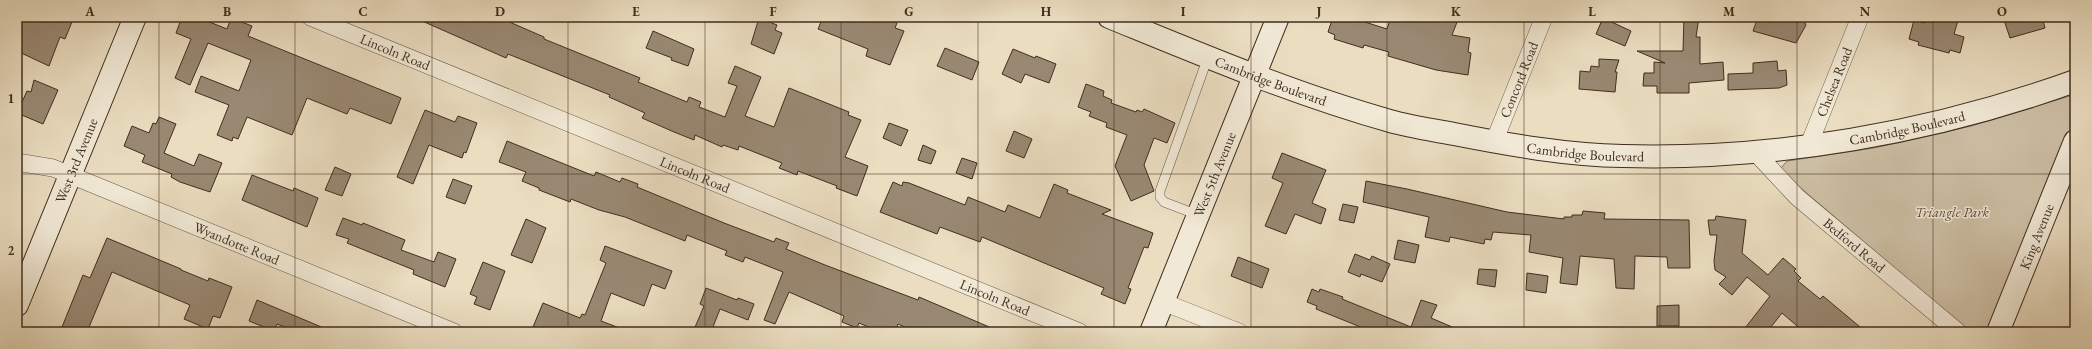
<svg xmlns="http://www.w3.org/2000/svg" width="2092" height="349" viewBox="0 0 2092 349" font-family="'EB Garamond',serif">
<style>
.green{fill:#cdbfa5;stroke:#877662}
.building{fill:#998973;stroke:#412d1f}
.lines{fill:none;stroke-linecap:round;stroke-linejoin:round}
.lane-casing{stroke:#6b5947;stroke-width:10}
.street-casing{stroke:#6b5947;stroke-width:18}
.secondary-casing{stroke:#412d1f;stroke-width:24}
.lane{stroke:#f1e9d6;stroke-width:9}
.street{stroke:#f1e9d6;stroke-width:17}
.secondary{stroke:#f1e9d6;stroke-width:22}
.grid{fill:none;stroke:#412d1f;stroke-width:1;stroke-opacity:0.55}
.labels{text-anchor:middle;stroke-width:3;stroke-linejoin:round;paint-order:stroke}
.street-label{font-size:14px;fill:#412d1f;stroke:#f1e9d6}
.park-label{font-size:14px;font-style:italic;fill:#5d4a3a;stroke:#f1e9d6}
.neatline{fill:none;stroke:#412d1f;stroke-width:1.5}
.grid-label{font-size:13px;text-anchor:middle;font-weight:bold;fill:#412d1f}
</style>
<rect width="100%" height="100%" fill="#eaddc0"/>
<filter id="stains"><feTurbulence type="fractalNoise" baseFrequency=".005" numOctaves="4"/><feColorMatrix values="0 0 0 0 .2 0 0 0 0 .09 0 0 0 0 .02 0 0 0 .5 -.17"/></filter>
<radialGradient id="worn" r=".72"><stop offset=".6" stop-color="#630" stop-opacity="0"/><stop offset="1" stop-color="#630" stop-opacity=".3"/></radialGradient>
<!-- green -->
<path class="green" d="M2073,95L2075,96V120L1989,332H1970L1783,173L1781,168L1787,161L1874,148L1971,126Z"/>
<!-- building -->
<g class="building">
<path d="M17,17H74L65,39L60,37L49,66L17,51Z"/>
<path d="M182,17H197L227,29L231,18L252,26L248,36L401,98L391,124L350,108L347,114L307,98L292,135L247,117L238,139L233,137L232,141L217,135L229,105L195,92L201,76L239,91L251,60L208,43L190,85L175,78L191,39L176,33Z"/>
<path d="M413,17H498L544,37V39L640,78L638,82L687,102L689,97L701,102L699,107L725,117L737,86L728,83L735,66L761,77L745,116L774,127L789,88L849,112L848,115L861,120L845,157L868,166L857,196L836,188L837,186L798,171L797,175L779,168L782,163L739,146L738,150L723,145L722,147L695,135L694,140L674,132L642,118L645,113L609,97L610,95L508,54L506,58Z"/>
<path d="M823,17H883L897,23L895,28L904,31L890,65L866,56L868,49L818,29Z"/>
<path d="M1333,17H1349L1387,29L1391,17H1459L1452,35L1470,38L1468,52L1471,53L1468,75L1436,70L1388,56L1389,52L1364,45L1363,48L1334,39L1335,35L1328,32Z"/>
<path d="M1684,17H1699L1696,37H1700V64L1723,62L1724,80L1689,83V93H1657V86H1643L1644,73H1654V62L1665,63L1637,51H1683Z"/>
<path d="M1758,17H1802L1806,25L1796,43L1753,31Z"/>
<path d="M1934,17H1959L1954,34L1964,37L1960,53L1950,50L1949,53L1918,45L1919,42L1909,39L1914,20L1924,23L1925,20L1933,22Z"/>
<path d="M2013,17H2042L2045,28L2010,38L2004,20Z"/>
<path d="M759,18L777,25L775,30L782,33L774,54L751,44Z"/>
<path d="M1603,18L1631,31L1625,46L1596,34Z"/>
<path d="M653,31L694,49L688,66L671,60L672,58L646,48Z"/>
<path d="M945,48L979,62L972,80L937,66Z"/>
<path d="M1013,49L1035,58L1036,56L1056,64L1049,83L1025,74L1021,83L1002,74Z"/>
<path d="M1599,59L1619,60L1615,72H1617L1615,92L1579,89L1580,71L1590,72L1591,66L1599,67Z"/>
<path d="M1777,61L1778,71L1786,70L1787,85L1779,88L1728,90V74L1753,73V63Z"/>
<path d="M34,80L58,90L43,124L17,113L27,91L31,92Z"/>
<path d="M1086,84L1104,91L1103,96L1112,100L1111,103L1136,112L1137,110L1142,112L1144,109L1175,123L1167,143L1154,138L1144,165L1154,191L1131,201L1115,166L1127,135L1106,127L1107,123L1089,116L1091,112L1078,107Z"/>
<path d="M425,110L455,122L458,116L477,123L466,153L464,152L462,158L429,145L413,184L397,177Z"/>
<path d="M159,117L176,124L164,153L194,166L199,154L222,163L210,192L180,182L171,177L172,174L142,162L145,155L124,146L132,126L149,133L153,123L156,124Z"/>
<path d="M889,123L908,130L901,146L883,138Z"/>
<path d="M1014,131L1032,139L1024,158L1006,151Z"/>
<path d="M507,141L594,176L596,172L620,182L622,178L638,184L637,187L724,223L774,242L776,238L789,243L786,249L825,265L918,300L919,297L1001,332H916L898,324L895,332H880L859,323L857,328L842,322L844,316L789,292L775,324L764,320L783,272L745,257L743,262L725,255L727,251L687,235L685,241L625,217L599,210L571,199L570,202L539,190V188L522,181L526,172L499,162Z"/>
<path d="M923,145L936,151L931,164L918,160Z"/>
<path d="M1282,153L1326,170L1312,203L1326,209L1321,224L1295,214L1286,234L1265,226L1283,183L1272,178Z"/>
<path d="M962,158L977,163L972,179L956,173Z"/>
<path d="M335,167L351,174L342,196L325,190Z"/>
<path d="M252,175L293,191L294,188L318,198L307,227L242,200Z"/>
<path d="M453,179L472,186L465,204L446,197Z"/>
<path d="M1366,181L1407,189L1507,212L1564,219V217H1572V215H1582L1583,211L1605,213L1604,219L1689,220L1690,268H1668L1667,257L1635,256L1634,289L1616,288L1614,259L1580,256L1577,285L1560,283L1563,258L1529,252L1531,235L1493,232L1491,240L1485,239L1484,244L1450,237L1449,242L1425,237L1429,217L1363,202Z"/>
<path d="M893,182L902,186L903,182L909,183L965,205L968,197L1005,212L1008,205L1040,218L1054,184L1068,190L1067,193L1111,210L1102,214L1153,233L1148,248L1144,247L1139,260L1128,288L1131,289L1125,304L1101,294L1104,288L982,237L980,242L940,227L937,234L880,212Z"/>
<path d="M1343,204L1358,207L1354,223L1339,220Z"/>
<path d="M1716,216L1746,220L1742,253L1768,275L1783,258L1796,269L1794,271L1801,278L1798,281L1820,299L1823,296L1866,332H1804L1782,313L1767,332H1742L1770,296L1747,277L1732,295L1719,284L1726,277L1715,270L1714,261L1717,235H1710L1708,220H1715Z"/>
<path d="M343,218L362,225L363,223L405,240L401,250L434,262L438,252L456,259L445,287L413,274L414,270L347,243L349,239L336,235Z"/>
<path d="M526,219L546,228L532,263L511,255Z"/>
<path d="M107,238L181,269V270L208,281L209,278L232,287L220,318L213,316L208,329L184,319L190,305L112,272L87,332H60L83,275L90,278Z"/>
<path d="M1398,240L1419,245L1415,263L1394,259Z"/>
<path d="M605,246L672,271L665,289L652,284L644,306L611,293L601,321L625,330V332H546L533,327L543,303L580,318L582,314L585,315L606,263L600,260Z"/>
<path d="M1355,254L1370,260L1372,256L1390,264L1382,282L1361,274L1360,277L1348,272Z"/>
<path d="M1238,257L1269,269L1262,288L1231,276Z"/>
<path d="M483,262L505,271L490,310L474,304L477,297L470,294Z"/>
<path d="M1479,269L1497,270L1495,287L1477,284Z"/>
<path d="M1527,273L1548,276L1546,293L1526,290Z"/>
<path d="M706,288L737,300L738,298L754,304L748,320L720,309L711,332H693L704,306L700,304Z"/>
<path d="M1312,289L1319,292L1320,289L1343,297L1342,299L1411,327L1421,300L1437,305L1431,318L1464,332H1373L1316,309L1317,306L1307,302Z"/>
<path d="M257,300L331,331V332H298L277,324L274,331L249,321Z"/>
<path d="M1679,305V326H1657V306Z"/>
</g>
<g class="lines">
<defs>
<path id="lane" d="M1198,215L1164,202L1160,197V191L1208,57"/>
<g id="street">
<path id="s1" d="M310,17L1080,332"/>
<path id="s2" d="M1494,142L1544,17"/>
<path id="s3" d="M1808,147L1860,17"/>
<path id="s4" d="M1756,153L1797,197L1958,332"/>
<path id="s5" d="M17,162L53,168L454,332"/>
<path d="M1163,302L1239,332"/>
</g>
<g id="secondary">
<path id="s6" d="M1109,17C1202,55 1294,94 1390,121C1411,127 1433,130 1454,134C1510,145 1566,155 1623,156C1776,160 1931,133 2075,81"/>
<path id="s7" d="M17,305L135,17"/>
<path id="s8" d="M1151,332L1278,17"/>
<path id="s9" d="M1998,332L2075,141"/>
</g>
</defs>
<!-- lane casing -->
<use href="#lane" class="lane-casing"/>
<!-- street casing -->
<use href="#street" class="street-casing"/>
<!-- secondary casing -->
<use href="#secondary" class="secondary-casing"/>
<!-- lane -->
<use href="#lane" class="lane"/>
<!-- street -->
<use href="#street" class="street"/>
<!-- secondary -->
<use href="#secondary" class="secondary"/>
</g>
<!-- grid -->
<path class="grid" d="M159,17V332M295,17V332M432,17V332M568,17V332M705,17V332M841,17V332M978,17V332M1114,17V332M1251,17V332M1387,17V332M1524,17V332M1660,17V332M1797,17V332M1933,17V332M17,174H2075"/>
<g class="labels">
<!-- street labels -->
<g class="street-label">
<text dy="5" stroke="none"><textPath href="#s1" startOffset="92">Lincoln Road</textPath></text>
<text dy="5" stroke="none"><textPath href="#s2" startOffset="67">Concord Road</textPath></text>
<text dy="5" stroke="none"><textPath href="#s6" startOffset="174">Cambridge Boulevard</textPath></text>
<text dy="5" stroke="none"><textPath href="#s3" startOffset="70">Chelsea Road</textPath></text>
<text dy="5" stroke="none"><textPath href="#s6" startOffset="822">Cambridge Boulevard</textPath></text>
<text dy="5" stroke="none"><textPath href="#s6" startOffset="498">Cambridge Boulevard</textPath></text>
<text dy="5" stroke="none"><textPath href="#s7" startOffset="156">West 3rd Avenue</textPath></text>
<text dy="5" stroke="none"><textPath href="#s1" startOffset="416">Lincoln Road</textPath></text>
<text dy="5" stroke="none"><textPath href="#s8" startOffset="170">West 5th Avenue</textPath></text>
<text dy="5" stroke="none"><textPath href="#s9" startOffset="103">King Avenue</textPath></text>
<text dy="5" stroke="none"><textPath href="#s5" startOffset="235">Wyandotte Road</textPath></text>
<text dy="5" stroke="none"><textPath href="#s4" startOffset="135">Bedford Road</textPath></text>
<text dy="5" stroke="none"><textPath href="#s1" startOffset="740">Lincoln Road</textPath></text>
</g>
<!-- park labels -->
<g class="park-label">
<text x="1952" y="217">Triangle Park</text>
</g>
</g>
<!-- margin -->
<rect width="2092" height="349" fill="none" stroke="#eaddc0" stroke-width="44"/>
<rect x="22" y="22" width="2048" height="305" class="neatline"/>
<g class="grid-label">
<text x="90" y="16">A</text>
<text x="227" y="16">B</text>
<text x="363" y="16">C</text>
<text x="500" y="16">D</text>
<text x="636" y="16">E</text>
<text x="773" y="16">F</text>
<text x="909" y="16">G</text>
<text x="1046" y="16">H</text>
<text x="1183" y="16">I</text>
<text x="1319" y="16">J</text>
<text x="1456" y="16">K</text>
<text x="1592" y="16">L</text>
<text x="1729" y="16">M</text>
<text x="1865" y="16">N</text>
<text x="2002" y="16">O</text>
<text x="11" y="103">1</text>
<text x="11" y="255">2</text>
</g>
<rect width="100%" height="100%" filter="url(#stains)"/>
<rect width="100%" height="100%" fill="url(#worn)"/>
</svg>
